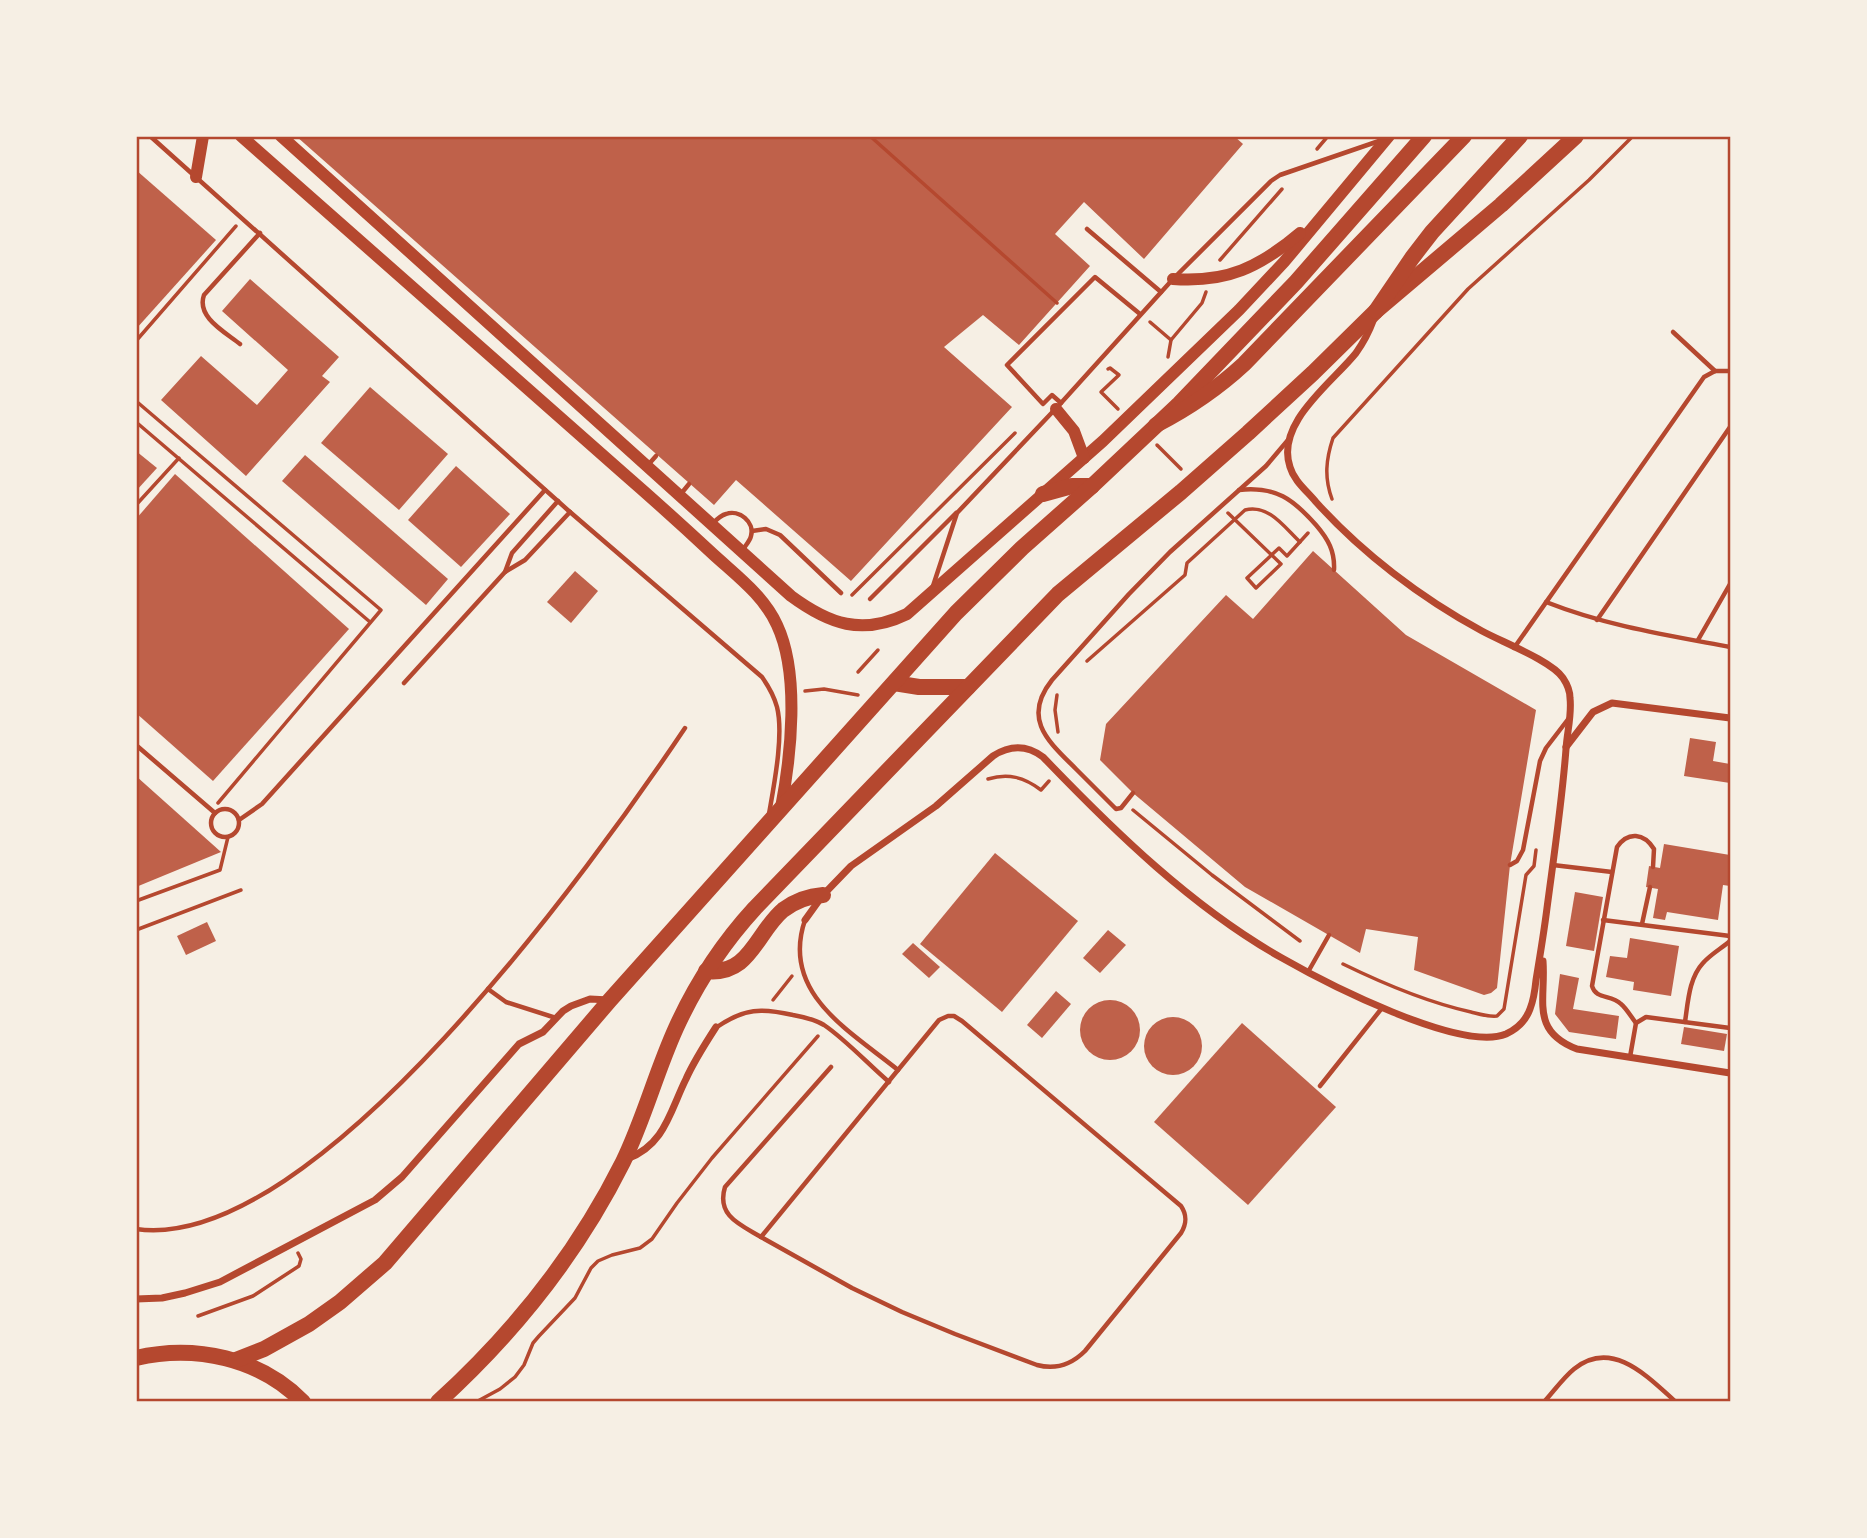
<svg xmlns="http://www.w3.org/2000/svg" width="1867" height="1538" viewBox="0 0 1867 1538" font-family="Karla,sans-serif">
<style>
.building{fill:#bf614a}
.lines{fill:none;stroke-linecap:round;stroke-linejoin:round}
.path{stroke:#b5482f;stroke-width:3.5}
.service{stroke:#b5482f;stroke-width:4.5}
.minor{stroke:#b5482f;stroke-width:7}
.tertiary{stroke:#b5482f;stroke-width:12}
.primary{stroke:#b5482f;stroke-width:16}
.trunk{stroke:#b5482f;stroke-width:16}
.neatline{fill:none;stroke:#b5482f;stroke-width:2.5}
</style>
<rect width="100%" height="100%" fill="#f6efe4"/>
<!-- building -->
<g class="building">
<path d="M296,136H1234L1243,144L1144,259L1084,202L1055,234L1090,266L1019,345L983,315L944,347L1012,407L851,581L736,480L714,505Z"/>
<path d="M136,170L216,240L136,329Z"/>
<path d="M250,279L339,357L322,376L330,382L246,476L161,400L201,356L257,405L288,370L222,311Z"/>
<path d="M370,387L448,454L399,510L321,443Z"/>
<path d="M136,451L157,468L136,491Z"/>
<path d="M305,455L448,579L426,605L282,481Z"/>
<path d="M456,466L510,514L461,567L408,520Z"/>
<path d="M175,474L349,629L213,781L136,713V519Z"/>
<path d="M1313,551L1406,635L1536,710L1510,865L1497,988L1491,993L1484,995L1414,970L1418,937L1366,929L1360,953L1245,887L1133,793L1100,760L1106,724L1226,595L1253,619Z"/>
<path d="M575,571L598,591L571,623L547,602Z"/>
<path d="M1690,738L1716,742L1713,761L1730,764V783L1684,776Z"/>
<path d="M136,776L221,852L136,887Z"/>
<path d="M1664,844L1730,855V886L1723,885L1718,920L1667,912L1665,920L1653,918L1658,889L1646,887L1649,866L1660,868Z"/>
<path d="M995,853L1078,921L1002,1012L920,944Z"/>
<path d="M1575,892L1603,897L1594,951L1566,946Z"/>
<path d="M207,922L216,941L186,955L177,936Z"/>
<path d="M1108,930L1126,945L1100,973L1083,958Z"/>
<path d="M1630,938L1679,946L1671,996L1633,990L1634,982L1606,977L1610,956L1627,958Z"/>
<path d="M913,943L940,967L929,978L902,954Z"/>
<path d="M1560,974L1579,978L1573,1009L1619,1016L1616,1039L1569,1032L1555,1014Z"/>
<path d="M1056,991L1071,1004L1042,1038L1027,1025Z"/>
<circle cx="1110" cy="1030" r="30"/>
<circle cx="1173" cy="1046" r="29"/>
<path d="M1242,1023L1336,1107L1248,1205L1154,1122Z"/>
<path d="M1684,1027L1727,1034L1724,1051L1681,1044Z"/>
</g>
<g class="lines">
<!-- path -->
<g class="path">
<path d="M870,136L1057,303"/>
<path d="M1317,149L1328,136"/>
<path d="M1220,260L1282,189"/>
<path d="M1150,322L1171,340L1168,357"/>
<path d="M1171,340L1202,303L1206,292"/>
<path d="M136,341L236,226"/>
<path d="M1108,369L1110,368L1119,375L1101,392L1118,409"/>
<path d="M136,401L381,610L218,803"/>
<path d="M136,422L370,622"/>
<path d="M1157,445L1181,469"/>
<path d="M1332,499C1324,478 1326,459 1333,438L1468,289L1589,180L1633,136"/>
<path d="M136,505L179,458"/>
<path d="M1228,513L1281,564L1256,588L1247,578L1279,548L1287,556L1308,533"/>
<path d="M852,595L1015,433"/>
<path d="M1087,661L1185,575L1187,563L1245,510C1269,504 1284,527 1300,542"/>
<path d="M858,672L878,650"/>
<path d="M805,691L824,689L858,695"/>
<path d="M1057,695L1055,710L1058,732"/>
<path d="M988,779C1008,773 1024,777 1041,790L1049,781"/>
<path d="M1133,810L1212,875L1300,941"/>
<path d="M136,901L220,870L228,837"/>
<path d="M136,930L241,890"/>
<path d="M1343,964C1384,984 1426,1002 1471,1012C1479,1014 1488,1017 1497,1016L1504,1009L1526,875L1534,866L1536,850"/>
<path d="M773,1000L792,976"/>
<path d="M198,1316L253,1296L299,1266L301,1259L298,1253"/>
<path d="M476,1402L500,1389L515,1377L524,1365L533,1343L539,1336L575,1298L591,1268L598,1261L612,1255L640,1248L652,1239L677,1203L712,1158L818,1036"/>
</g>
<!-- service -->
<g class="service">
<path d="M150,136L570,512L762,677C769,687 774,696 777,707C784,735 774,785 769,814"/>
<path d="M1087,229L1161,292"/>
<path d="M1673,332L1715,371"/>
<path d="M240,344C225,332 196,317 204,295L260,233"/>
<path d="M1061,403L1052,395L1043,404L1007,365L1095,277L1140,314"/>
<path d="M648,465L656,456"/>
<path d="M1239,490C1276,486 1293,499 1316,525C1328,539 1335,551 1334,570"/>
<path d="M680,495L689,484"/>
<path d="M712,524C716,520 721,515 726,514C739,509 755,522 751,536C750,541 745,546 742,551"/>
<path d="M752,531L766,529L780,535L841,593"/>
<path d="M505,572L512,553L558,501"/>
<path d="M933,586L957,513L1061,403L1173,279L1271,181L1280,175L1379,141"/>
<path d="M870,599L956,513"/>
<path d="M1546,602C1607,626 1666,635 1730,647"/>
<path d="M1597,620L1730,427"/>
<path d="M1698,640L1730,584"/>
<path d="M1514,648L1704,377L1715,371H1730"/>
<path d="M404,683L505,572L525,560L570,512"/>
<path d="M136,745L215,813"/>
<path d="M1133,793L1121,808L1116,809C1103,796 1090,783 1076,769C1049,742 1021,719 1052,680L1129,594L1170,552L1266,466L1288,440"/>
<circle cx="225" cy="823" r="14"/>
<path d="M239,820L262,804L545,490"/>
<path d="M1510,865L1517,861L1523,850L1540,761L1546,748L1569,718"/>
<path d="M1553,865L1612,872"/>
<path d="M805,920C780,993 850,1031 898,1070"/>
<path d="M1603,920L1730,936"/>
<path d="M1642,924L1650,887"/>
<path d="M1308,972L1329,935"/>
<path d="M488,989L506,1002L556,1018"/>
<path d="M948,1016H954L962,1021L1181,1206C1187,1215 1187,1223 1181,1233L1085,1351C1071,1365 1056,1370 1037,1365L955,1334L902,1312L852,1288L761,1237L939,1020Z"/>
<path d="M1685,1022C1688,1002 1689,978 1703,963C1711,954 1722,948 1730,941"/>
<path d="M1636,1023C1631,1017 1627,1009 1621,1004C1611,994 1596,1000 1592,986L1617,847C1628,831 1644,833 1654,849L1653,867"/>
<path d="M717,1027C745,1008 761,1008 793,1015C804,1017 814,1019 824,1025C845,1039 869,1065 889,1082"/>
<path d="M1630,1057L1636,1023L1646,1017L1730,1028"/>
<path d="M1320,1086L1382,1008"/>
<path d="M136,1229C315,1255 595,862 685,728"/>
<path d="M761,1237C741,1225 716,1216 725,1187L831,1067"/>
<path d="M1544,1402C1554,1391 1563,1378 1574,1369C1612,1338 1648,1377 1676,1402"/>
</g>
<!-- minor -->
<g class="minor">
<path d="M1566,747L1593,712L1612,703L1730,718"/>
<path d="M805,920L823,895L851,866L936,806L993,756C1010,745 1027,745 1043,757C1114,831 1193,908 1282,958C1324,982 1461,1053 1506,1034C1517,1029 1526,1020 1530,1009C1534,999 1535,990 1536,980C1540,956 1544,932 1547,908C1554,855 1562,802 1566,749C1567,732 1572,715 1570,698C1570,691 1567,684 1563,678C1552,661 1502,642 1482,631C1421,598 1362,553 1316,502C1307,491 1294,481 1290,467C1275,423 1332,383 1356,353C1363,343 1369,332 1373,321"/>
<path d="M1543,961C1546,1000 1530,1031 1577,1049L1730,1073"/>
<path d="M627,1159C665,1145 670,1111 686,1079C694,1061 705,1044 716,1027"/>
<path d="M136,1299L162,1298L185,1293L220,1282L375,1200L402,1177L519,1044L543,1032L563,1011L571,1006L590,999L609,1000"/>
</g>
<!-- tertiary -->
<g class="tertiary">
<path d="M241,136C369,249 496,361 623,473C654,500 684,527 714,555C737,576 764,596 777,625C800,674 791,756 781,808"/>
<path d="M281,136L791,596C829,624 862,636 907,614L1103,441L1239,310L1284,262L1389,136"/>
<path d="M196,177L203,136"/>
<path d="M1173,279C1227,283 1260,267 1300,233"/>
<path d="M1056,409L1074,431L1084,458"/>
</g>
<!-- primary -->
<g class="primary">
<path d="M1043,494L1072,486H1092"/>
<path d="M894,683L919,687H968"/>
<path d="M706,971C750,976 756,933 783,910C795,901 809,896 823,895"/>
<path d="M136,1358C195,1344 260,1358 303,1402"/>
<path d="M236,1360L264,1349L309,1324L340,1302L385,1263L610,1000L956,613L1022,548L1092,486L1179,404L1296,282L1424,136"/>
<path d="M438,1402C514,1333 577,1254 623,1162C644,1119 656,1072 676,1028C696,984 722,944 755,908L1058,594L1181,492L1248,433L1313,373L1376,311L1501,205L1576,136"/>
</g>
<!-- trunk -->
<g class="trunk">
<path d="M1376,311L1412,258L1432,232L1520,136"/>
<path d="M1156,425C1189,408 1217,389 1244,364L1464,136"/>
</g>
</g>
<!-- border -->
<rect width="1867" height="1538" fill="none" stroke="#f6efe4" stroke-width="276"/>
<rect x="138" y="138" width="1591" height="1262" class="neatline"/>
</svg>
